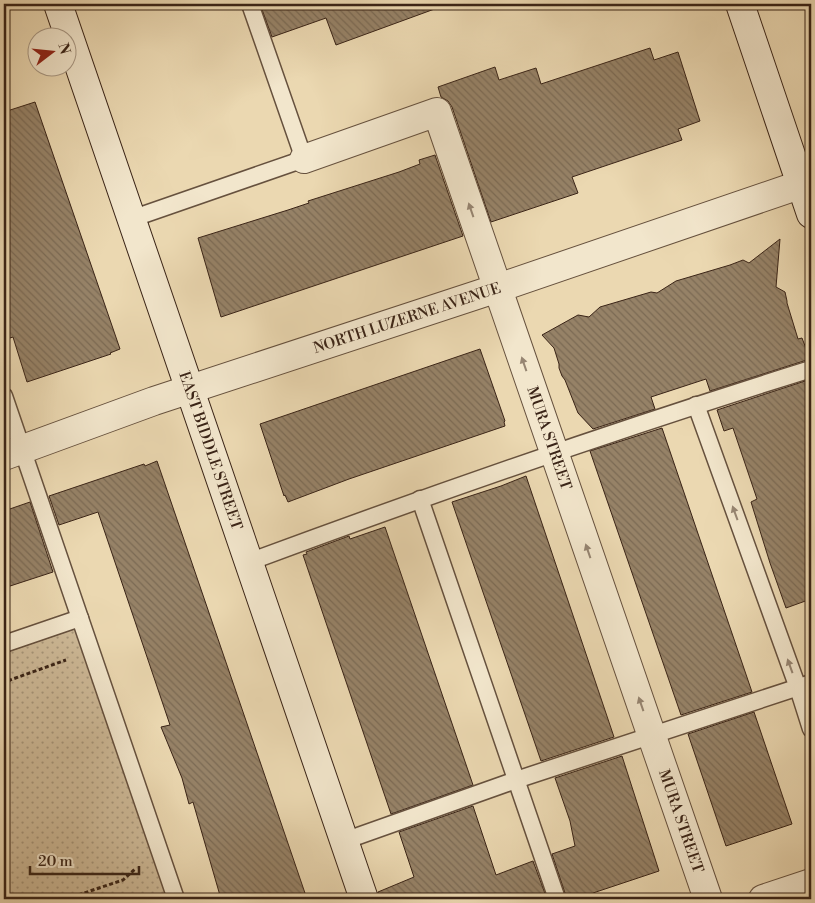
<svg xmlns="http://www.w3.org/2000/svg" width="815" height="903" viewBox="0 0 815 903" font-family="'Libre Bodoni',serif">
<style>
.grass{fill:url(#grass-dots);stroke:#846e57}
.building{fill:url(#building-back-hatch);stroke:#3a2417}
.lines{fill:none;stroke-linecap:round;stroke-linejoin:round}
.lane-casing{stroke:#66513e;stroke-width:19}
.street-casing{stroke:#66513e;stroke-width:30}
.secondary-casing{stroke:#3a2417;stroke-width:30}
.path{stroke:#3a2417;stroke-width:3;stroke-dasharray:4 2.5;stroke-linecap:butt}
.lane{stroke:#f2e6cc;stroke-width:16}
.street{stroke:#f2e6cc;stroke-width:28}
.secondary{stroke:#f2e6cc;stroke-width:28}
.oneway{fill:#968572}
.labels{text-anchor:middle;stroke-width:4;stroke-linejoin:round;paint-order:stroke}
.street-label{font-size:15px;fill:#3a2417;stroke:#f2e6cc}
</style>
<defs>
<pattern id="grass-dots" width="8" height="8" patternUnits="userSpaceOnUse" patternTransform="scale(1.25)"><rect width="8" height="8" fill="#cdb997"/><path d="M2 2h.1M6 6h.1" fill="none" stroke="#a7967a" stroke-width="1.8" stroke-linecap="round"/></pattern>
<pattern id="building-back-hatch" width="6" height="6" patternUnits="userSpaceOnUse" patternTransform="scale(1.25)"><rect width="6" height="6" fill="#968267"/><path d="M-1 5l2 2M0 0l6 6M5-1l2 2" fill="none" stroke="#7b6a54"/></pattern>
</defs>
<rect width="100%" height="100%" fill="#ebd8b1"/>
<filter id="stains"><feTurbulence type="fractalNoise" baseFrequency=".004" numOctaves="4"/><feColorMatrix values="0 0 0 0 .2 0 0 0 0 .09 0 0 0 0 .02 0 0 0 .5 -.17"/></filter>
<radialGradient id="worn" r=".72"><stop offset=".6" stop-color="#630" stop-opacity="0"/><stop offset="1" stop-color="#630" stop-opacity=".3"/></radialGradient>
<!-- grass -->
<path class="grass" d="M77,628L167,896L158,899H4V653Z"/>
<!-- building -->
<g class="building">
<path d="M260,4H439L440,7L336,45L326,18L272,37Z"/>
<path d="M650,48L654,60L678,52L700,121L678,129L682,140L572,177L578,193L491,222L452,107L448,101L441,97L438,87L495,67L499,80L536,68L541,84Z"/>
<path d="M35,102L120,349L110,353L111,354L27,382L13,337L10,338L4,320V112Z"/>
<path d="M435,155L463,236L221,317L198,238L288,210L309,203L308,201L399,172L420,164L419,160Z"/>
<path d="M780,239L776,287L785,292L787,301V303L798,339L802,338L810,359L710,391L706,379L651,397L655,409L593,429L578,413L565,380L562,376L559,368V364L554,348L542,335L578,315L589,317L600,307L651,292L657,293L676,281L730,265L743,260L749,263Z"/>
<path d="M480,349L505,421L504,422L505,426L349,479L288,502L285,495L284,496L260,424Z"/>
<path d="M811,379V599L786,608L770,563L751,502L757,499L733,428L724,431L717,410Z"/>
<path d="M662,428L752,692L681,715L590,451Z"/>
<path d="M157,461L267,782L307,899H221L193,802L189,804L182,778L161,727L170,725L98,512L59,525L49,496L144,464L145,466Z"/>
<path d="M526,476L614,737L541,761L452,502L501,486Z"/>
<path d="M30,502L53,572L4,588V511Z"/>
<path d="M385,527L473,785L391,814L303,555L307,554L306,552L349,536L350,539Z"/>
<path d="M754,712L792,824L726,846L688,734Z"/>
<path d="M622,756L659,871L593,893L595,899H567L552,854L575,846L570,821L555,778Z"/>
<path d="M473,806L496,875L533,861L547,899H379L378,892L414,877L399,832Z"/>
</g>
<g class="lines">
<defs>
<g id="lane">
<path d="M131,219L304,159L250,4"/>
<path d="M4,396L176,899"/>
<path d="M696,405L798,688L811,729"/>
<path d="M420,499L557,899"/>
<path d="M249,562C435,493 622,428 811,369"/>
<path d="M4,644L80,618"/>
<path d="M344,841L516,780L811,683"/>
</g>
<g id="street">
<path id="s1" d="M304,159L437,112L708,899"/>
<path id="s2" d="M4,456L154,401L498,288L811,181"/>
<path d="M763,899L811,883"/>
</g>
<g id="secondary">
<path id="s3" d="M58,4L364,899"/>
<path d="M740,4L811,214"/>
</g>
</defs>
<!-- lane casing -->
<use href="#lane" class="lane-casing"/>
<!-- street casing -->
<use href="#street" class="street-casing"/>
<!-- secondary casing -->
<use href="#secondary" class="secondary-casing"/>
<!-- path -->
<g class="path">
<path d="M4,686L10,680L66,660"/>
<path d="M66,899L123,880L135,869"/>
</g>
<!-- lane -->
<use href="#lane" class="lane"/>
<!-- street -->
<use href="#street" class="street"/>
<!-- secondary -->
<use href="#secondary" class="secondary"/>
</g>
<!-- one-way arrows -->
<defs><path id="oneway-solid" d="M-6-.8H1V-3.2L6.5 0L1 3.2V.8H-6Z" transform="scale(1.25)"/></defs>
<g class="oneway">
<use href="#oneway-solid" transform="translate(471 210) rotate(-109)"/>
<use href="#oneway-solid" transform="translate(524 364) rotate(-109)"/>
<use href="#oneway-solid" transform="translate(735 513) rotate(-110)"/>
<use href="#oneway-solid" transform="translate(588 551) rotate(-109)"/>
<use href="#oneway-solid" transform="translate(790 666) rotate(-110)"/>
<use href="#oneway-solid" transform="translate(641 704) rotate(-109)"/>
</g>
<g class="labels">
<!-- street labels -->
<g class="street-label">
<text dy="5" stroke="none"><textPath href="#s2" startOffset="426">NORTH LUZERNE AVENUE</textPath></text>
<text dy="5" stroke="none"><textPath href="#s1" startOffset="486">MURA STREET</textPath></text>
<text dy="5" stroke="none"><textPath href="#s3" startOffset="472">EAST BIDDLE STREET</textPath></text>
<text dy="5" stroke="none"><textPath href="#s1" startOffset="891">MURA STREET</textPath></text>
</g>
</g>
<!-- margin -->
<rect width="815" height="903" fill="none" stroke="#ebd8b1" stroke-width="20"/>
<rect x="5" y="5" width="805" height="893" fill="none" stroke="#3a2417" stroke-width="2.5"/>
<rect x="10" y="10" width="795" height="883" fill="none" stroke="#3a2417"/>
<!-- north arrow -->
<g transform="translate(52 52) rotate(74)"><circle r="24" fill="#f2e6cc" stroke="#a89884"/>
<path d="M0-4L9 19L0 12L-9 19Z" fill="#8f2418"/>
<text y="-8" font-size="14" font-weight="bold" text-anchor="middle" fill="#3a2417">N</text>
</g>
<!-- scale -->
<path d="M30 866v8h109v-8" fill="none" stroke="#3a2417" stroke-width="2.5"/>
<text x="38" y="866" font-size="15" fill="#3a2417" stroke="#f2e6cc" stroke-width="4" paint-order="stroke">20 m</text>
<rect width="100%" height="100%" filter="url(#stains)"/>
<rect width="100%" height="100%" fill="url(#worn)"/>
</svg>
